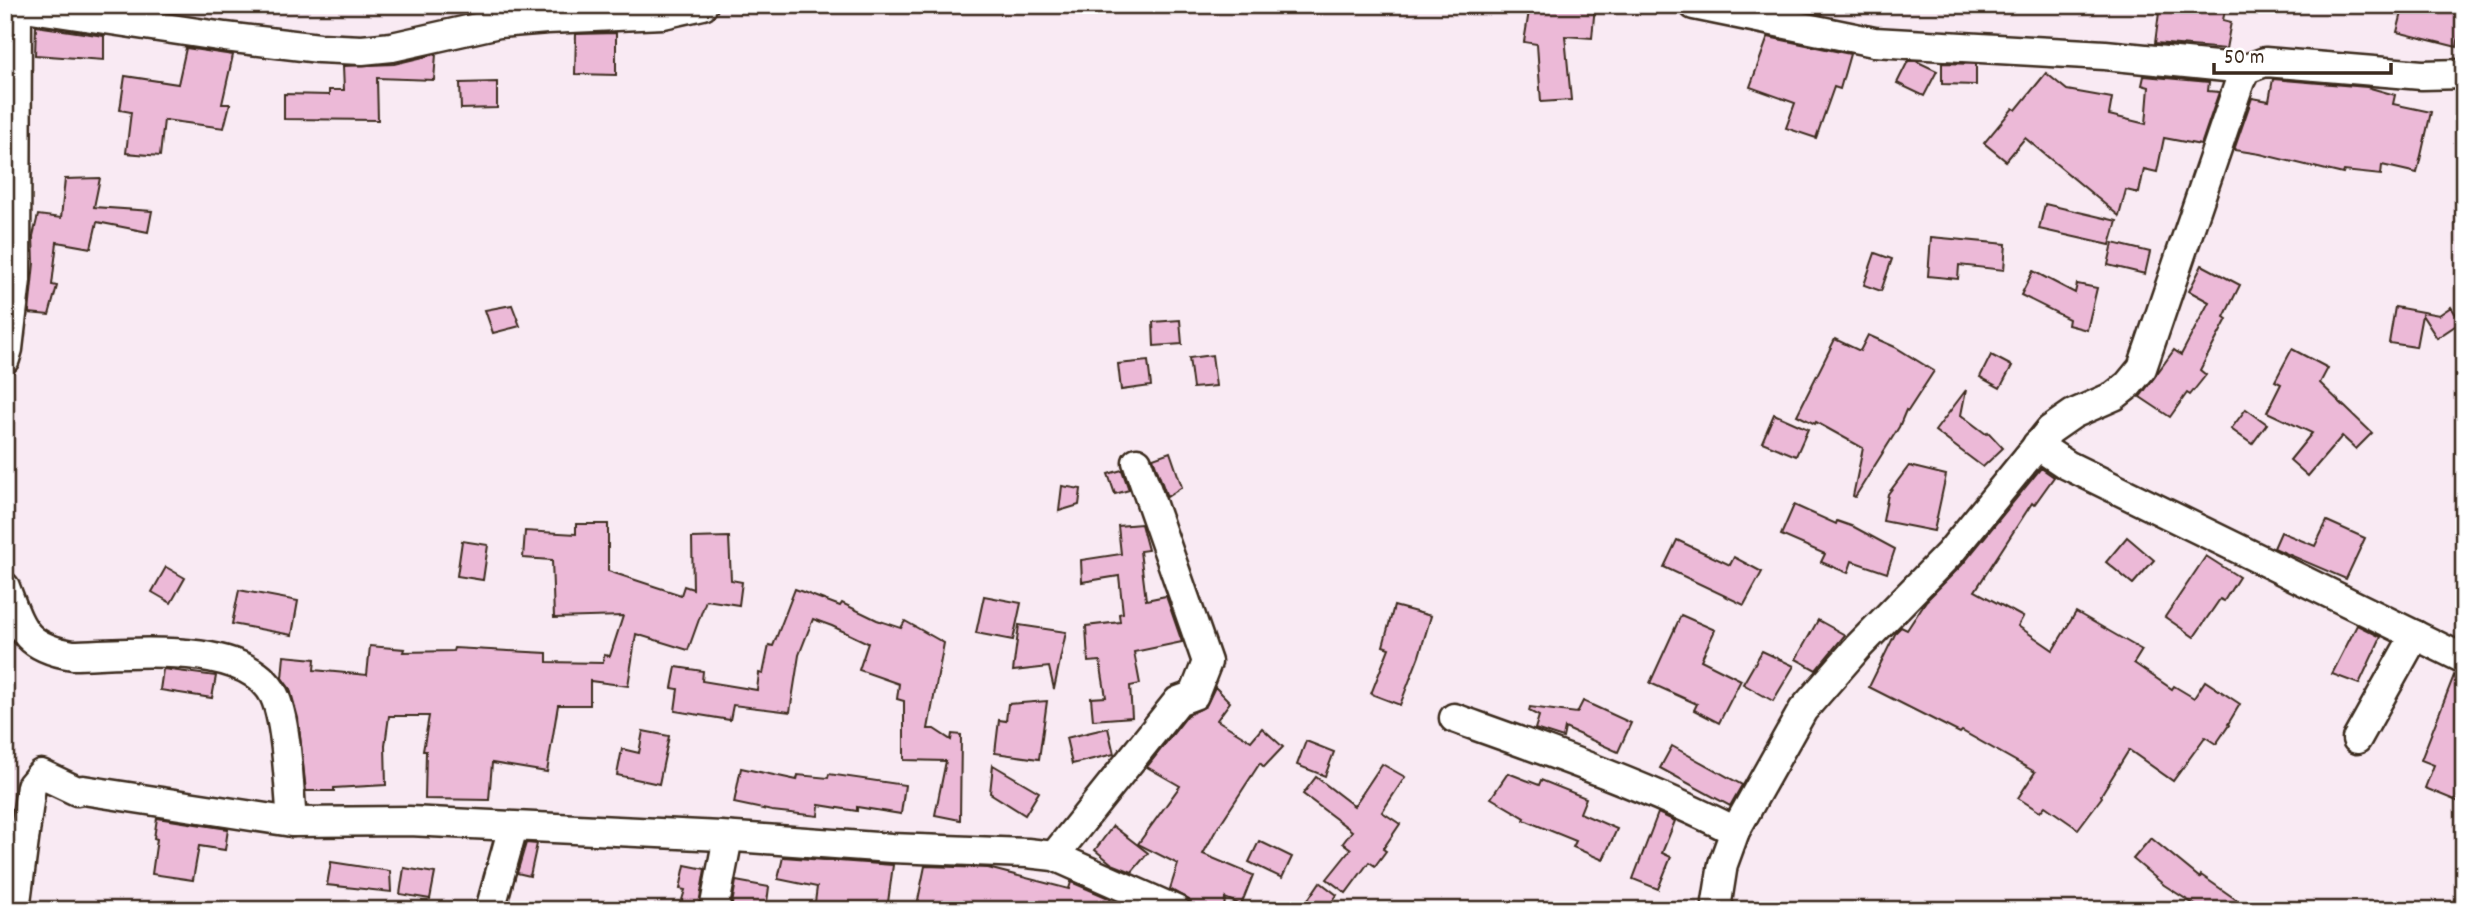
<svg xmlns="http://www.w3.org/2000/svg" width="2469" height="915" viewBox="0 0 2469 915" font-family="Dekko,sans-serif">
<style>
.building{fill:#ecb9d7;stroke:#3b2a1e;stroke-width:2}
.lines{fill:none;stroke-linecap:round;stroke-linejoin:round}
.minor-casing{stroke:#3b2a1e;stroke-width:33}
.minor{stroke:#fff;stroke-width:28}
</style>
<rect width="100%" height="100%" fill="#f9eaf3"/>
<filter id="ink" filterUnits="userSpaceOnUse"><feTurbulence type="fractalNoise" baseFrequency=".0143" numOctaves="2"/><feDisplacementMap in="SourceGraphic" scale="14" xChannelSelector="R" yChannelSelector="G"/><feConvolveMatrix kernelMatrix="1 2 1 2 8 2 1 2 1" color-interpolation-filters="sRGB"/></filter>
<g filter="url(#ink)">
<!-- building -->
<g class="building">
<path d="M1530,5H1595L1592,38L1565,36L1571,100L1541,102L1537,44L1524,42Z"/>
<path d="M1802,5H1823L1822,14L1801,10Z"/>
<path d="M2160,5H2226L2223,20L2231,22L2226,49L2155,43Z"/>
<path d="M2404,5L2434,11L2436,5H2464L2457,47L2397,32Z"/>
<path d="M36,26L104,36V60L35,55Z"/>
<path d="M616,33V75L575,74L576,34Z"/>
<path d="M1768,37L1850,54L1840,89L1834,87L1816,138L1786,128L1795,103L1750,87Z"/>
<path d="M186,48L233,55L222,104H230L224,128L164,120L160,156L126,153L131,112L120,110L125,76L178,84Z"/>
<path d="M436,54L434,80L377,78L378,120L284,119V94L329,95V90H344L343,66L394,64Z"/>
<path d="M1908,61H1916L1937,71L1924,96L1897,83Z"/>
<path d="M1942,63L1976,64V85L1942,84Z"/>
<path d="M2046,73L2067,90L2112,98L2109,115L2146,124L2149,87L2142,85L2144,76L2209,82L2208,91L2219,92L2201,145L2164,138L2157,172L2144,169L2139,193L2126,190L2119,216L2025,138L2006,161L1984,143L2013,108L2016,110Z"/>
<path d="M2273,79L2367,87L2395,95L2393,104L2431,112L2417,173L2382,165L2381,175L2344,171L2343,174L2260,154L2234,150L2252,98L2269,101Z"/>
<path d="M497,82V108L461,109L460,83Z"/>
<path d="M100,178L94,207L152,211L148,232L97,222L91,248L57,242L52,285L57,286L49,315L29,313L34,263L33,236L38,215L61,218L65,179Z"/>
<path d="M2045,204L2117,221L2110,245L2039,229Z"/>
<path d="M1931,237L2006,244L2004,270L1959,265L1958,279L1928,276Z"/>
<path d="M2113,243L2150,252L2145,274L2108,265Z"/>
<path d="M1875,253L1892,259L1881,291L1864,285Z"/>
<path d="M2202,265L2240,285L2224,317L2227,319L2200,370L2206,375L2190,395L2187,393L2170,417L2140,397L2174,350L2181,355L2209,302L2189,291Z"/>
<path d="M2033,271L2075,293L2077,284L2097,288L2087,330L2068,325L2069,319L2021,295Z"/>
<path d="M512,305L520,326L493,333L485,310Z"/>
<path d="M2395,307L2439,315L2451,307L2461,322L2437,338L2422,315L2416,347L2389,343Z"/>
<path d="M1180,320L1182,344L1154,346L1153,322Z"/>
<path d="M1868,335L1895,347L1934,371L1908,411L1906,410L1899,427L1855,497L1853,496L1863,448L1816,422L1815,424L1797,415L1835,339L1860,351Z"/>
<path d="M2292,349L2328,368L2320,383L2372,433L2356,449L2342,436L2308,476L2290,460L2312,433L2267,412L2281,384L2275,381Z"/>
<path d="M1212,355L1216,386L1193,388L1189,358Z"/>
<path d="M1991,355L2012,366L2000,388L1980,377Z"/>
<path d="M1148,361L1151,386L1121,390L1118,364Z"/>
<path d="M1966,390L1961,415L1986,434L1988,432L2003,448L1983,467L1935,431Z"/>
<path d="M2246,409L2267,424L2252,444L2231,429Z"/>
<path d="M1774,414L1808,429L1796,456L1762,442Z"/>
<path d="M1170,452L1182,487L1167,497L1153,458Z"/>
<path d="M1909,466L1946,475L1934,531L1883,521L1888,494Z"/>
<path d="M2041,468L2054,477L2034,505L2032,503L1975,591L2023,617L2018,626L2053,650L2076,612L2142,650L2134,663L2172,689L2174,686L2194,698L2205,681L2240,704L2228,724L2229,725L2216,744L2205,737L2173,781L2129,750L2101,795L2102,797L2078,829L2045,806L2040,812L2018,798L2035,772L1962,731L1960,733L1869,687L1896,632L1901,627L1907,630L1926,601L1962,565Z"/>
<path d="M1122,470L1129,490L1115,494L1108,474Z"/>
<path d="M1062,486L1081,489L1079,505L1059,511Z"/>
<path d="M1794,505L1836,524L1837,521L1854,527L1895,549L1887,573L1852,561L1848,573L1821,562L1825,554L1781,535Z"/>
<path d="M2327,521L2365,538L2346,579L2274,548L2281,532L2315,546Z"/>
<path d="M576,524H608V571L681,595L684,586L693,589L692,538L729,537L731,580L742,582L739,605L706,600L688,650L636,634L628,686L590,681V705H558L547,772L492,763L489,800L425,799L426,751H423L429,716H389L385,745L386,785L334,788V791H306L298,718L290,689L282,678L284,656L315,659L314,670L367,675L370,646L404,649L403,652L453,651L454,648L547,653V662L603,663L604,655L610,656L623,616L554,618L552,560L523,558L525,531L576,534Z"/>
<path d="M1141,524L1148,550L1140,551L1146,600L1166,596L1182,642L1134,652L1140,684L1130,686L1132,717L1093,720L1091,698L1106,697L1100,661L1088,662L1086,626L1120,622L1119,614L1123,613L1119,576L1082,582L1081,560L1121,554L1118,526Z"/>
<path d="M2127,537L2154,560L2133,584L2106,562Z"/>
<path d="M1677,540L1730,565L1734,557L1762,572L1744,605L1664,567Z"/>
<path d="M462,541L488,545L483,580L457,576Z"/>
<path d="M2206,556L2239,577L2224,601L2220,599L2194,637L2165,617Z"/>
<path d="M166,567L185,578L171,603L152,592Z"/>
<path d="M795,589L840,606L842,603L877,620L901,628L905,621L944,643L928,729H934L951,740L952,734L961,735L960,820L935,815L946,761L904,760V701L897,699L899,684L859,670L868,643L832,626L813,619L799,655L790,712L733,705L730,720L675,711L678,689L672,688L676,667L703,671L702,681L757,690L759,673L763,674L769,645L773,646Z"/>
<path d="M239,590L298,601L292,635L232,624Z"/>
<path d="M984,596L1021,603L1013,640L976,633Z"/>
<path d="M1394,606L1431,616L1419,656L1400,705L1371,694L1389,648L1383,646Z"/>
<path d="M1681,615L1715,630L1701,660L1741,680L1719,723L1694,710L1697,704L1650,683Z"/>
<path d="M1818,620L1845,635L1816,670L1796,659Z"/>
<path d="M1019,625L1066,632L1054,689L1049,667L1013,671Z"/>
<path d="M2357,625L2381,637L2359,684L2332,674Z"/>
<path d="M1762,651L1794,666L1773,701L1743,684Z"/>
<path d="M163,669L216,676L212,698L160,690Z"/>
<path d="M2455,673L2464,675V804L2425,788L2434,765L2421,760Z"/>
<path d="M1215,687L1230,702L1217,720L1251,741L1262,728L1283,747L1264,767L1260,763L1215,832L1203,854L1253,875L1241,905L1225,898L1224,910H1192L1189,900L1170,889L1178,864L1138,844L1180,786L1147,767L1188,715L1206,706Z"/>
<path d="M1047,701L1039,759L995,753L999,720L1006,721L1008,704Z"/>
<path d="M1583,701L1631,723L1618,752L1565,728L1563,738L1535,729L1539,716L1529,711L1530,707L1577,713Z"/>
<path d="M1108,728L1114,754L1072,764L1066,738Z"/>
<path d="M643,731L669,736L659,784L617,775L622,749L639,753Z"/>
<path d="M1306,741L1334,752L1325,776L1297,765Z"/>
<path d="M1672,746L1742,785L1730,806L1660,768Z"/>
<path d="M1382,764L1405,777L1382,812L1400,824L1383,849L1386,851L1375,866L1369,862L1346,893L1327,879L1351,849L1343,843L1352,831L1303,794L1316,777L1354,806Z"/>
<path d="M993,765L1039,792L1025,815L990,793Z"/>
<path d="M741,768L797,780L798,775L828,778L829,774L905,785L901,814L857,807V811L819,805L818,816L772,811L734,803Z"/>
<path d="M1508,773L1539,785L1541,780L1586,798L1580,813L1617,829L1603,860L1573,847L1576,841L1524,820L1525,818L1491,798Z"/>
<path d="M1658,813L1675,821L1662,853L1671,857L1658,889L1633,879Z"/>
<path d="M157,818L228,829L225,850L199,846L193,880L152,874L157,839L154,838Z"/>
<path d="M1113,826L1148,853L1132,872L1112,864L1095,850Z"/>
<path d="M2151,838L2200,878L2201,875L2251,910H2203L2164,885L2133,859Z"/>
<path d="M1259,841L1292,857L1282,878L1249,862Z"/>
<path d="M526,843L537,844L530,876L517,873Z"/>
<path d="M783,857L893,865L887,910H814L817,887L778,879Z"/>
<path d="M331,862L390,871L391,892L327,885Z"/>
<path d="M685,865L705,869L698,910H679L685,890L680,889Z"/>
<path d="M925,866L988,868L1069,889L1071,882L1111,899L1103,910H916Z"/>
<path d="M404,868L435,873L430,899L400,894Z"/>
<path d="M736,881L769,887L766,910H731Z"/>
<path d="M1320,882L1337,895L1326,910H1301Z"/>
</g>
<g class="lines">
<defs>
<g id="minor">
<path d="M11,5L225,37L319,48L362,50L392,47L499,23L547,19L663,14L703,5"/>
<path d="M1694,5L1874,42L2105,55L2246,69"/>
<path d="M5,359L8,349L16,280L17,6"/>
<path d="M2037,445L2067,465L2464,659"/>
<path d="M5,587C21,629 24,647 73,655C127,654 245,639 274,695C287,721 289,790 292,822"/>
<path d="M1454,718C1549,752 1645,785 1735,831"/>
<path d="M2357,739L2415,635"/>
<path d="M1054,856L1178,701L1194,695L1207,662L1137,462"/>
<path d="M15,910L31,786L41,774L77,791L83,790L292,822L409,821L721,836L891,848L1027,853L1054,856L1176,910"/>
<path d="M490,910L513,827"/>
<path d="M714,910L728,837"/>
<path d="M1720,910L1717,902L1723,864L1735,831L1803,710L1858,647L1949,554L2050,430L2073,414L2114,396L2128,385L2142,368L2240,81L2246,69L2265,62L2422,75L2464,74"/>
</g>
</defs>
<!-- minor casing -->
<use href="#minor" class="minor-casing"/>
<!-- minor -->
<use href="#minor" class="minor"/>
</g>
</g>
<!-- margin -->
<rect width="2469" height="915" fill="none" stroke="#fff" stroke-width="28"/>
<rect x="14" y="14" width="2441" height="887" fill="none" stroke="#3b2a1e" stroke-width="2.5" filter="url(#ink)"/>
<!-- scale -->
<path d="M2214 63v10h177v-10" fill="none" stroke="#3b2a1e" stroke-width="3.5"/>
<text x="2224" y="63" font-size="21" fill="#3b2a1e" stroke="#ffffff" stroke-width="5" paint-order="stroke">50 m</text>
</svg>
